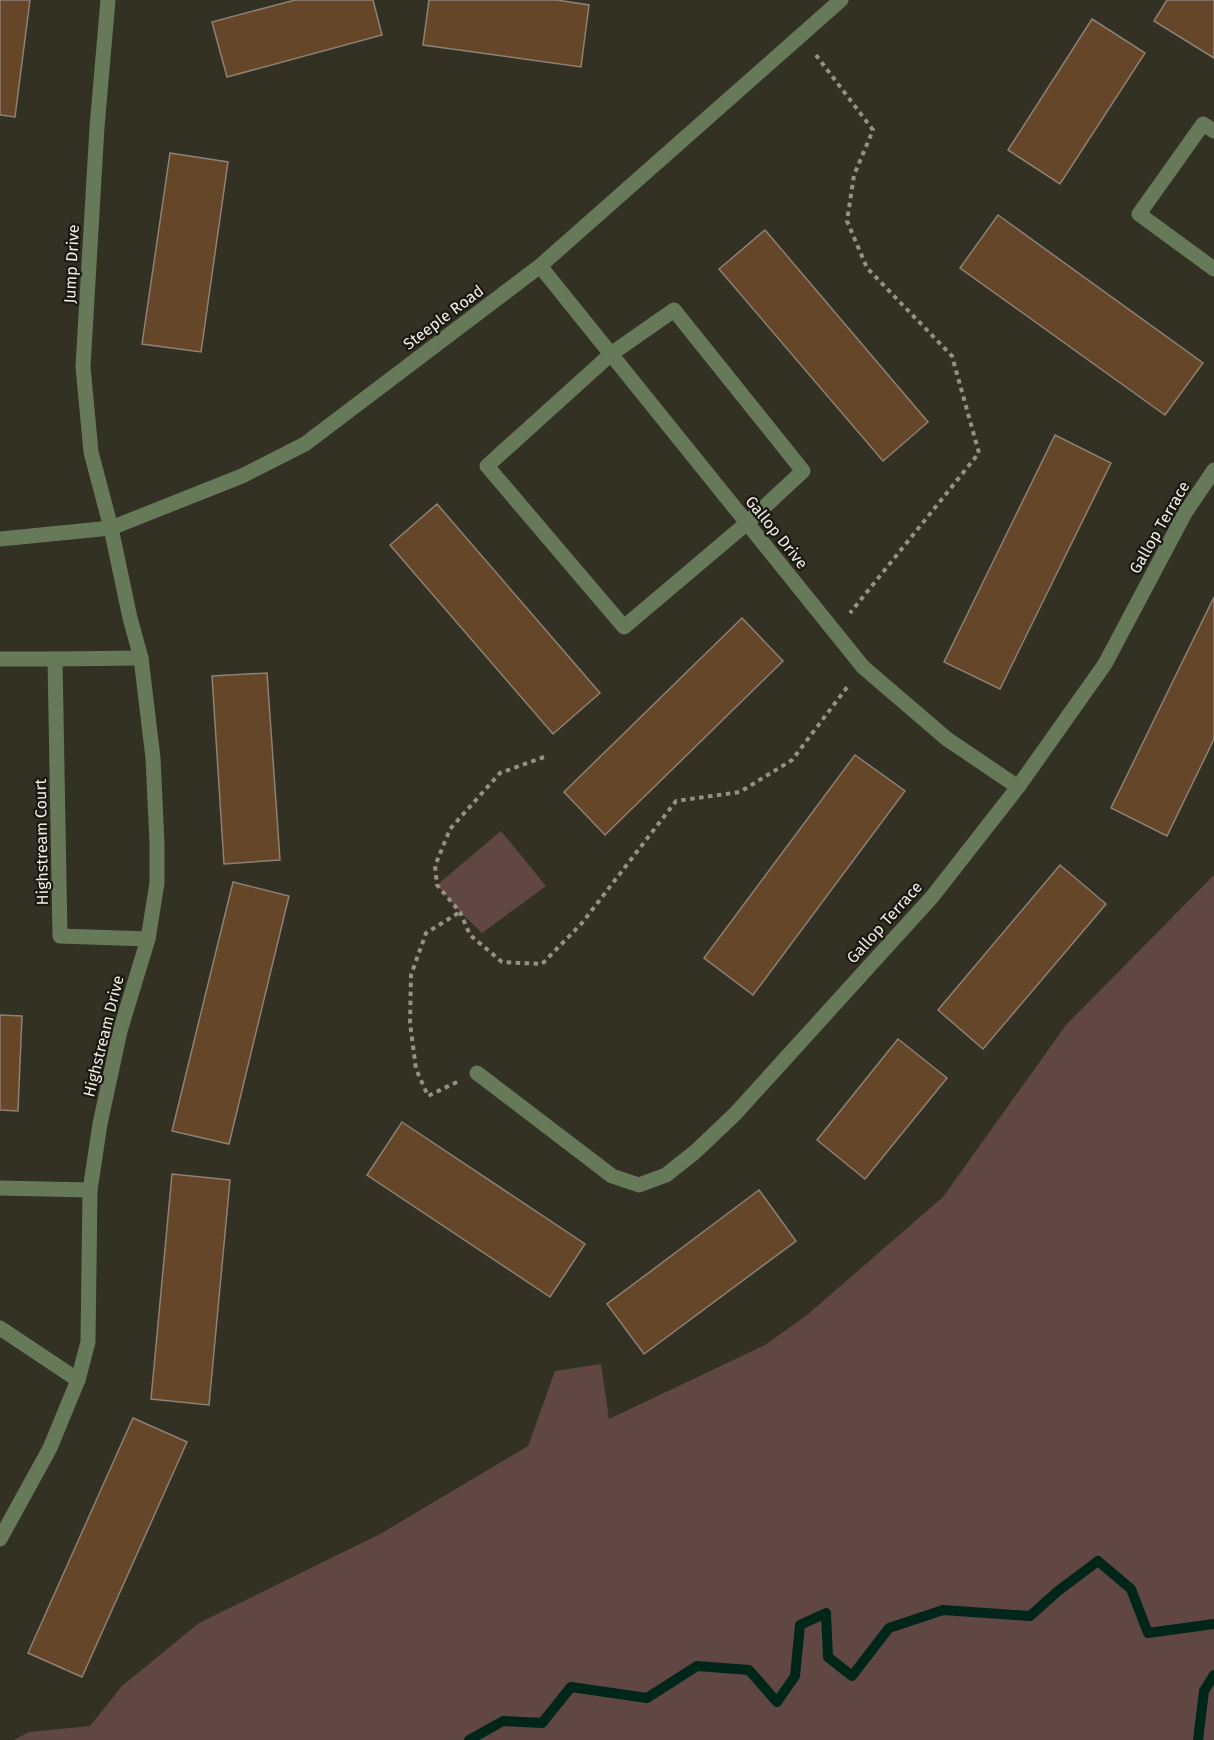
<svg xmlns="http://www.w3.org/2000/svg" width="1214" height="1740" viewBox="0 0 1214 1740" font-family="'Fira Sans',sans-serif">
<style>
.green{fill:#614743}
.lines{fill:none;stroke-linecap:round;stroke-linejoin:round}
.stream{stroke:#002519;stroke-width:10}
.building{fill:#664628;stroke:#8e8074;stroke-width:1.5}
.path{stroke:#949287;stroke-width:4;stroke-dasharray:4.5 4.5;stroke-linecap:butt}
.minor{stroke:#667958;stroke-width:15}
.labels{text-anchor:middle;stroke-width:4.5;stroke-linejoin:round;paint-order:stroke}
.street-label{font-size:16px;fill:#f0eee5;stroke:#1a1812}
</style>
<rect width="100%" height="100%" fill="#333123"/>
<!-- green -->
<g class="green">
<path d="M501,831L546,886L482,933L460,912L437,885Z"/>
<path d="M1214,875V1740H14L29,1732L90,1726L122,1686L199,1623L380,1534L528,1446L555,1371L601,1364L609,1419L765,1345L807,1315L943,1197L1066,1025Z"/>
</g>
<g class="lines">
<!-- stream -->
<g class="stream">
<path d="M469,1740L503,1721L542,1723L571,1687L647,1698L697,1666L749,1670L777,1702L795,1676L800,1625L826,1613L828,1657L852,1676L889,1628L943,1610L1030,1616L1058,1591L1098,1561L1131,1589L1148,1633L1214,1624"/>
<path d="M1198,1740L1204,1691L1214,1675"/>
</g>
</g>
<!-- building -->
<g class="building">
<path d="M0,0H30L15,117L0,115Z"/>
<path d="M295,0H373L382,35L227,77L212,22Z"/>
<path d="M429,0H557L589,5L581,67L423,45Z"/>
<path d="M1167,0H1214V58L1154,21Z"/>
<path d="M1092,19L1145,53L1060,184L1008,150Z"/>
<path d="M170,153L228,162L201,352L142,344Z"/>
<path d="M998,215L1203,363L1165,415L960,268Z"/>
<path d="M765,230L928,422L883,461L719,269Z"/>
<path d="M1055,435L1111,463L1000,689L944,662Z"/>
<path d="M437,504L600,693L553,734L390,545Z"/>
<path d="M1214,597V739L1167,836L1111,808Z"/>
<path d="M742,618L783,661L605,835L564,792Z"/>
<path d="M267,673L280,860L224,864L212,676Z"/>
<path d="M855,755L905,791L753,995L704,958Z"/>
<path d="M1060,865L1106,904L983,1049L938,1010Z"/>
<path d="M233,882L289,896L229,1144L172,1131Z"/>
<path d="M0,1015L22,1016L18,1111L0,1110Z"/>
<path d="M898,1039L947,1078L865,1179L817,1140Z"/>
<path d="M402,1122L585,1244L550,1297L367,1175Z"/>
<path d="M172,1174L230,1180L209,1405L151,1399Z"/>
<path d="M759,1190L796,1241L644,1354L607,1304Z"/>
<path d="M133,1418L187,1442L82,1677L28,1653Z"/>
</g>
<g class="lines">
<!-- path -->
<g class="path">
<path d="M816,55L873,130L854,175L847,221L867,268L952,356L979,453L850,613"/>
<path d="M544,757L500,773L450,829L435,866L437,885L460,912L470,935L502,962L542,964L582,923L676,801L740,792L792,760L848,686"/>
<path d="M457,1082L428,1096L416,1069L410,1023L411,975L426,933L460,912"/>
</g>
<!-- minor -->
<g class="minor">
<path d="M1214,131L1203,124L1139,214L1214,269"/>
<path d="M540,266L863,667L947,739L1018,787"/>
<path d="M674,310L803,471L747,523L624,627L487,466L611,354Z"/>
<path d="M0,539L111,528L242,476L305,444L540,266L841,0"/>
<path d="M141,658L55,659L60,936L148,939"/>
<path d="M0,659H55"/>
<path d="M477,1073L612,1176L639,1185L666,1175L695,1152L735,1114L932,897L1018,787L1105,664L1185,513L1214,470"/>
<path d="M0,1188L90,1190"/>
<path d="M0,1328L78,1380"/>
<path d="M0,1539L50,1448L78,1380L88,1342L90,1190L100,1124L120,1031L148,939L157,883V843L153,758L141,658L130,618L111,528L91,452L83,367L97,127L108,0"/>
</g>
</g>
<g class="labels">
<!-- street labels -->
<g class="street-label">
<text transform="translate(71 264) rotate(-87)" y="6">Jump Drive</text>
<text transform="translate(443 317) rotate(-37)" y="6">Steeple Road</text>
<text transform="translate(1159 527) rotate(-60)" y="6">Gallop Terrace</text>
<text transform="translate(777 532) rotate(51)" y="6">Gallop Drive</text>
<text transform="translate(41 842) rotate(-91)" y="6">Highstream Court</text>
<text transform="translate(884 922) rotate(-48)" y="6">Gallop Terrace</text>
<text transform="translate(103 1036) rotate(-76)" y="6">Highstream Drive</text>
</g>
</g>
</svg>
